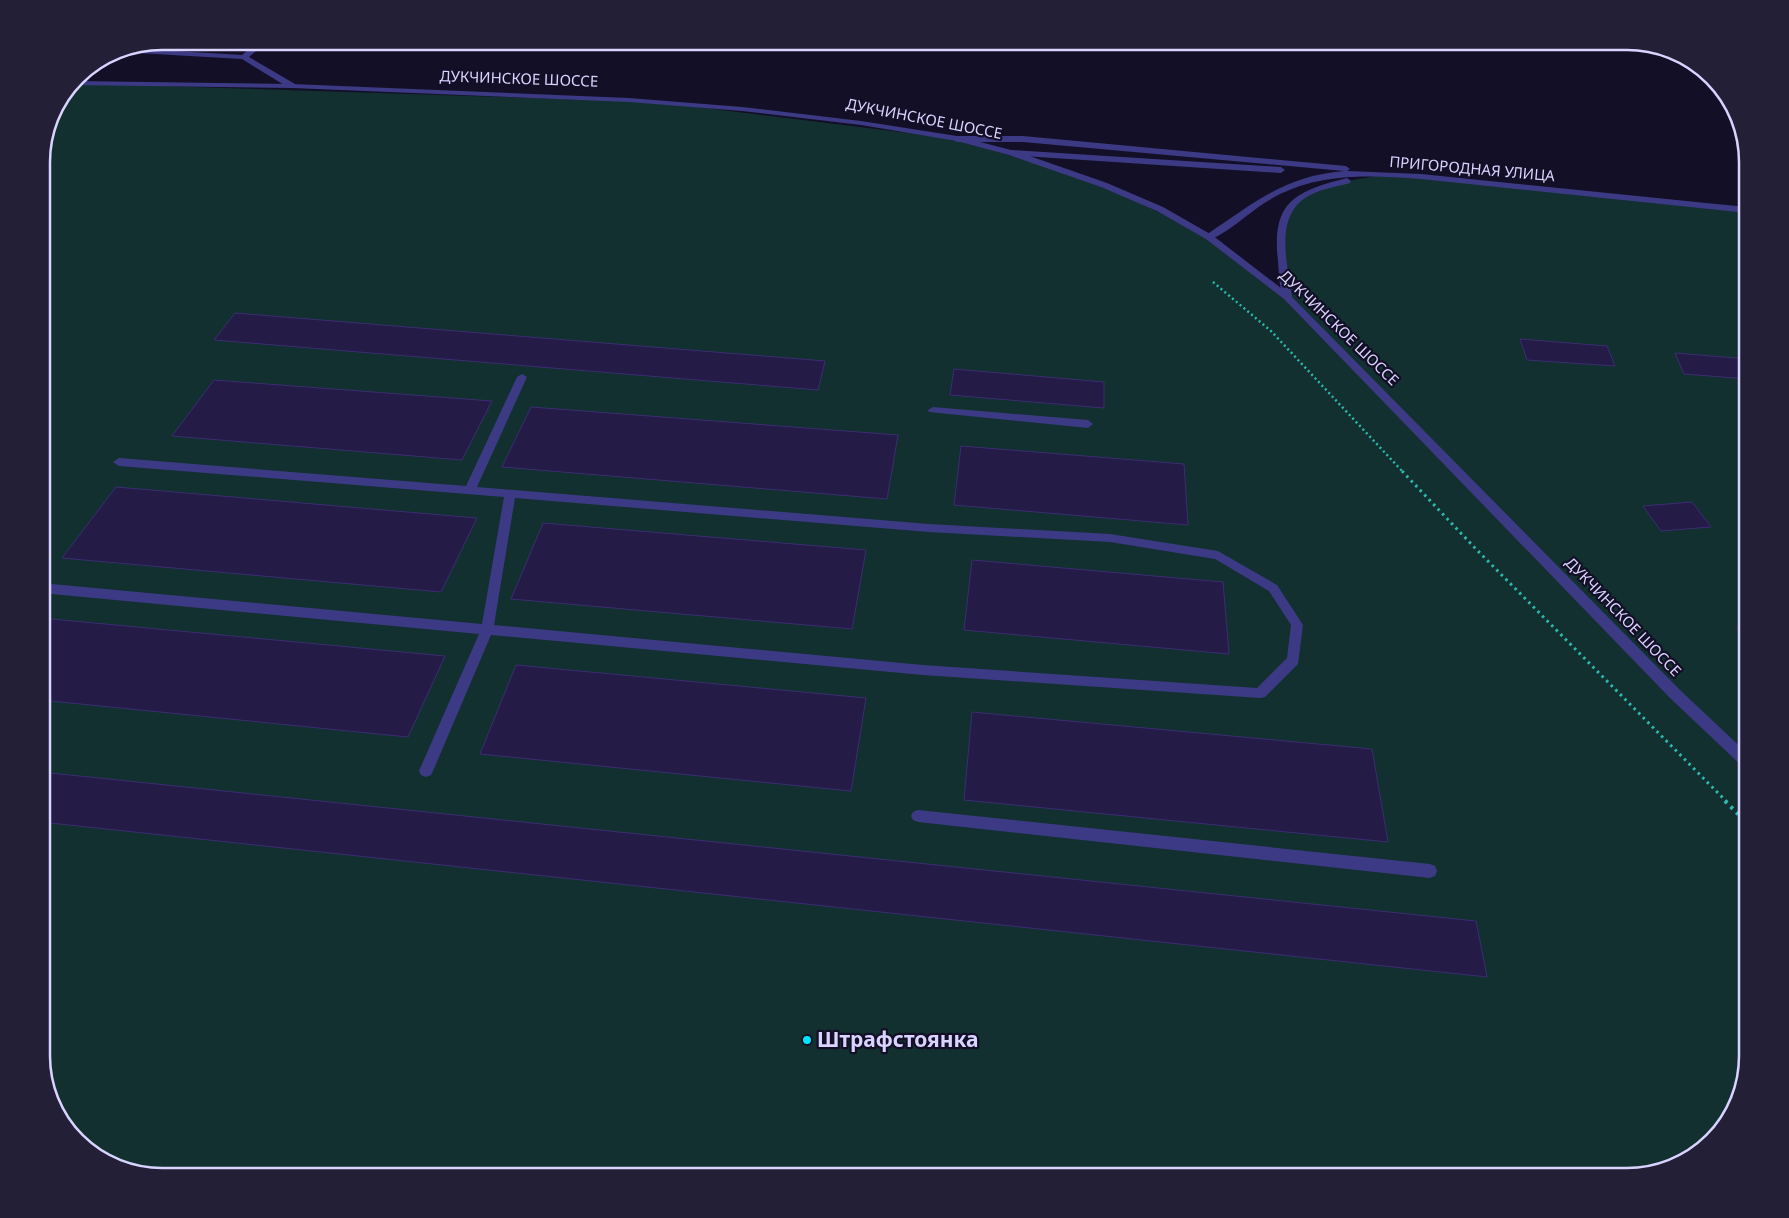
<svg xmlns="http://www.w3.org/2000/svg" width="1789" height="1218" viewBox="0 0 1789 1218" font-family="'Noto Sans',sans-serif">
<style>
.green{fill:#12302f}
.building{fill:#241b47;stroke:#3b2d73}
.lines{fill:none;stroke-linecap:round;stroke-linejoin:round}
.path-far2{stroke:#2fb8b0;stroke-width:2.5;stroke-dasharray:2 3;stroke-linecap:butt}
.path-far1{stroke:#2fb8b0;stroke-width:3;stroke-dasharray:2.5 4;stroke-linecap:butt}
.path{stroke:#2fb8b0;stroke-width:4;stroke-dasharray:3 5;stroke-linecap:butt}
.service{fill:#3d3a85;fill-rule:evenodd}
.minor{fill:#3d3a85;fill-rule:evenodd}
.tertiary{fill:#3d3a85;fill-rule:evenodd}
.poi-dot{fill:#00e5ff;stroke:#130f26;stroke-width:2}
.labels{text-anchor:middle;stroke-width:4.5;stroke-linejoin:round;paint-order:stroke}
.far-street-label{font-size:15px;fill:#d9d4ff;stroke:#130f26}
.near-poi-label{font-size:21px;font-weight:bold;fill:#d9d4ff;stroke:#130f26;text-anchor:start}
.rim{fill:none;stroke:#d9d4ff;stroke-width:2.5}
</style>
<rect width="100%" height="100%" fill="#130f26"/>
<!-- green -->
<path class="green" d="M72,83L657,102L957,139L1104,185L1209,237L1287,296L1280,231L1295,202L1335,183L1389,174L1748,210V1056L1727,1123L1681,1164L1627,1177H162L95,1156L57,1116L41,1064V154L51,115Z"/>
<!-- building -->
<g class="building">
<path d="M235,313L825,361L818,390L214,340Z"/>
<path d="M1520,339L1607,346L1615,366L1527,360Z"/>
<path d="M1675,353L1748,359V379L1684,374Z"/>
<path d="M954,369L1104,382V408L950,395Z"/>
<path d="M214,380L492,401L462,460L172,436Z"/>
<path d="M531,407L898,435L887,499L502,467Z"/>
<path d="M961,446L1184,464L1188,525L954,505Z"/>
<path d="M116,487L477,518L441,592L62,558Z"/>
<path d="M1692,502L1711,527L1661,531L1643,506Z"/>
<path d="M543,523L866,550L852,629L511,599Z"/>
<path d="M972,560L1223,582L1229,654L964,630Z"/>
<path d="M41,618L445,656L408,737L41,700Z"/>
<path d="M1748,624V638L1737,627Z"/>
<path d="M516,665L866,698L851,791L480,754Z"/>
<path d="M972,712L1372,749L1388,842L964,800Z"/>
<path d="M41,772L1476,921L1487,977L41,822Z"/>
</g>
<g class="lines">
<!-- path-far2 -->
<path class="path-far2" d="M1213,282L1271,331L1403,472"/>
<!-- path-far1 -->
<path class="path-far1" d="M1402,471L1474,547L1727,802"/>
<!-- path -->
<path class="path" d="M1725,801L1748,824"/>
<!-- service -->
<g class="service">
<path d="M259,41H268L249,57L295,84V88H289L242,59L120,52L116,50L127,48L242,55Z"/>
<path d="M522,374L527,377L477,487L929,524L1110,534L1218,551L1277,585L1303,625L1298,664L1265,697L1260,698L923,675L491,635L433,771L431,775L426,777L421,775L419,771L479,634L41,593V583L482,624L504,497L119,466L113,462L119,458L466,486L517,377ZM515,498L929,532L1110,542L1215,559L1269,591L1291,625L1287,658L1257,688L923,665L494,625Z"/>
<path d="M933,407L1088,420L1093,424L1088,428L929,412L928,410Z"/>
<path d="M918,810L1430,864L1435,866L1437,871L1435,876L1430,878L918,822L913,820L911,816L913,812Z"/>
</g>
<!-- minor -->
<g class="minor">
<path d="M1023,136L1346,166L1350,169L1347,171L1421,174L1716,204L1748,207V213L1421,179C1367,175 1314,172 1266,202C1250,212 1225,235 1209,240L1204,237L1206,235C1254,203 1284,176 1344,171L1023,142H957L953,139L957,136Z"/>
<path d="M1012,150L1281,167L1285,170L1281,173L1009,155V151Z"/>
<path d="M1347,178L1351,181L1350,183C1335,187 1319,189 1305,198C1274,219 1288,266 1292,297L1290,299H1284C1279,288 1279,273 1278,261C1271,202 1295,191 1347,178Z"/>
</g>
<!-- tertiary -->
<path class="tertiary" d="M74,81L292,84L629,98L742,107L861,121L957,136L1015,151L1107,183L1163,207L1212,235L1290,295L1680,690L1748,754V769L1743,767L1670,698L1284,299L1206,239L1157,211L1101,187L1009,155L957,141L861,125L742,111L629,102L292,88L71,85Z"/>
</g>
<!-- markers -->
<circle class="poi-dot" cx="807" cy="1040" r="5"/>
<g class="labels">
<!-- far-street labels -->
<g class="far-street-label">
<text transform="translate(519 79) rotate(2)" y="5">ДУКЧИНСКОЕ ШОССЕ</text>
<text transform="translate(924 119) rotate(11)" y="5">ДУКЧИНСКОЕ ШОССЕ</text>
<text transform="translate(1472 169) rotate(5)" y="5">ПРИГОРОДНАЯ УЛИЦА</text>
<text transform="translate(1339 328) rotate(44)" y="5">ДУКЧИНСКОЕ ШОССЕ</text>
<text transform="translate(1623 617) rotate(46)" y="5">ДУКЧИНСКОЕ ШОССЕ</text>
</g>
<!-- near-poi labels -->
<g class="near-poi-label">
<text x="817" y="1047">Штрафстоянка</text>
</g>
</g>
<!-- crop -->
<path d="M0 0H1789V1218H0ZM162 50H1627A112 112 0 0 1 1739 162V1056A112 112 0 0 1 1627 1168H162A112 112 0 0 1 50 1056V162A112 112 0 0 1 162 50Z" fill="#231f37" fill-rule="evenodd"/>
<path class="rim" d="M162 50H1627A112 112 0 0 1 1739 162V1056A112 112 0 0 1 1627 1168H162A112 112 0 0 1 50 1056V162A112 112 0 0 1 162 50Z"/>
</svg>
